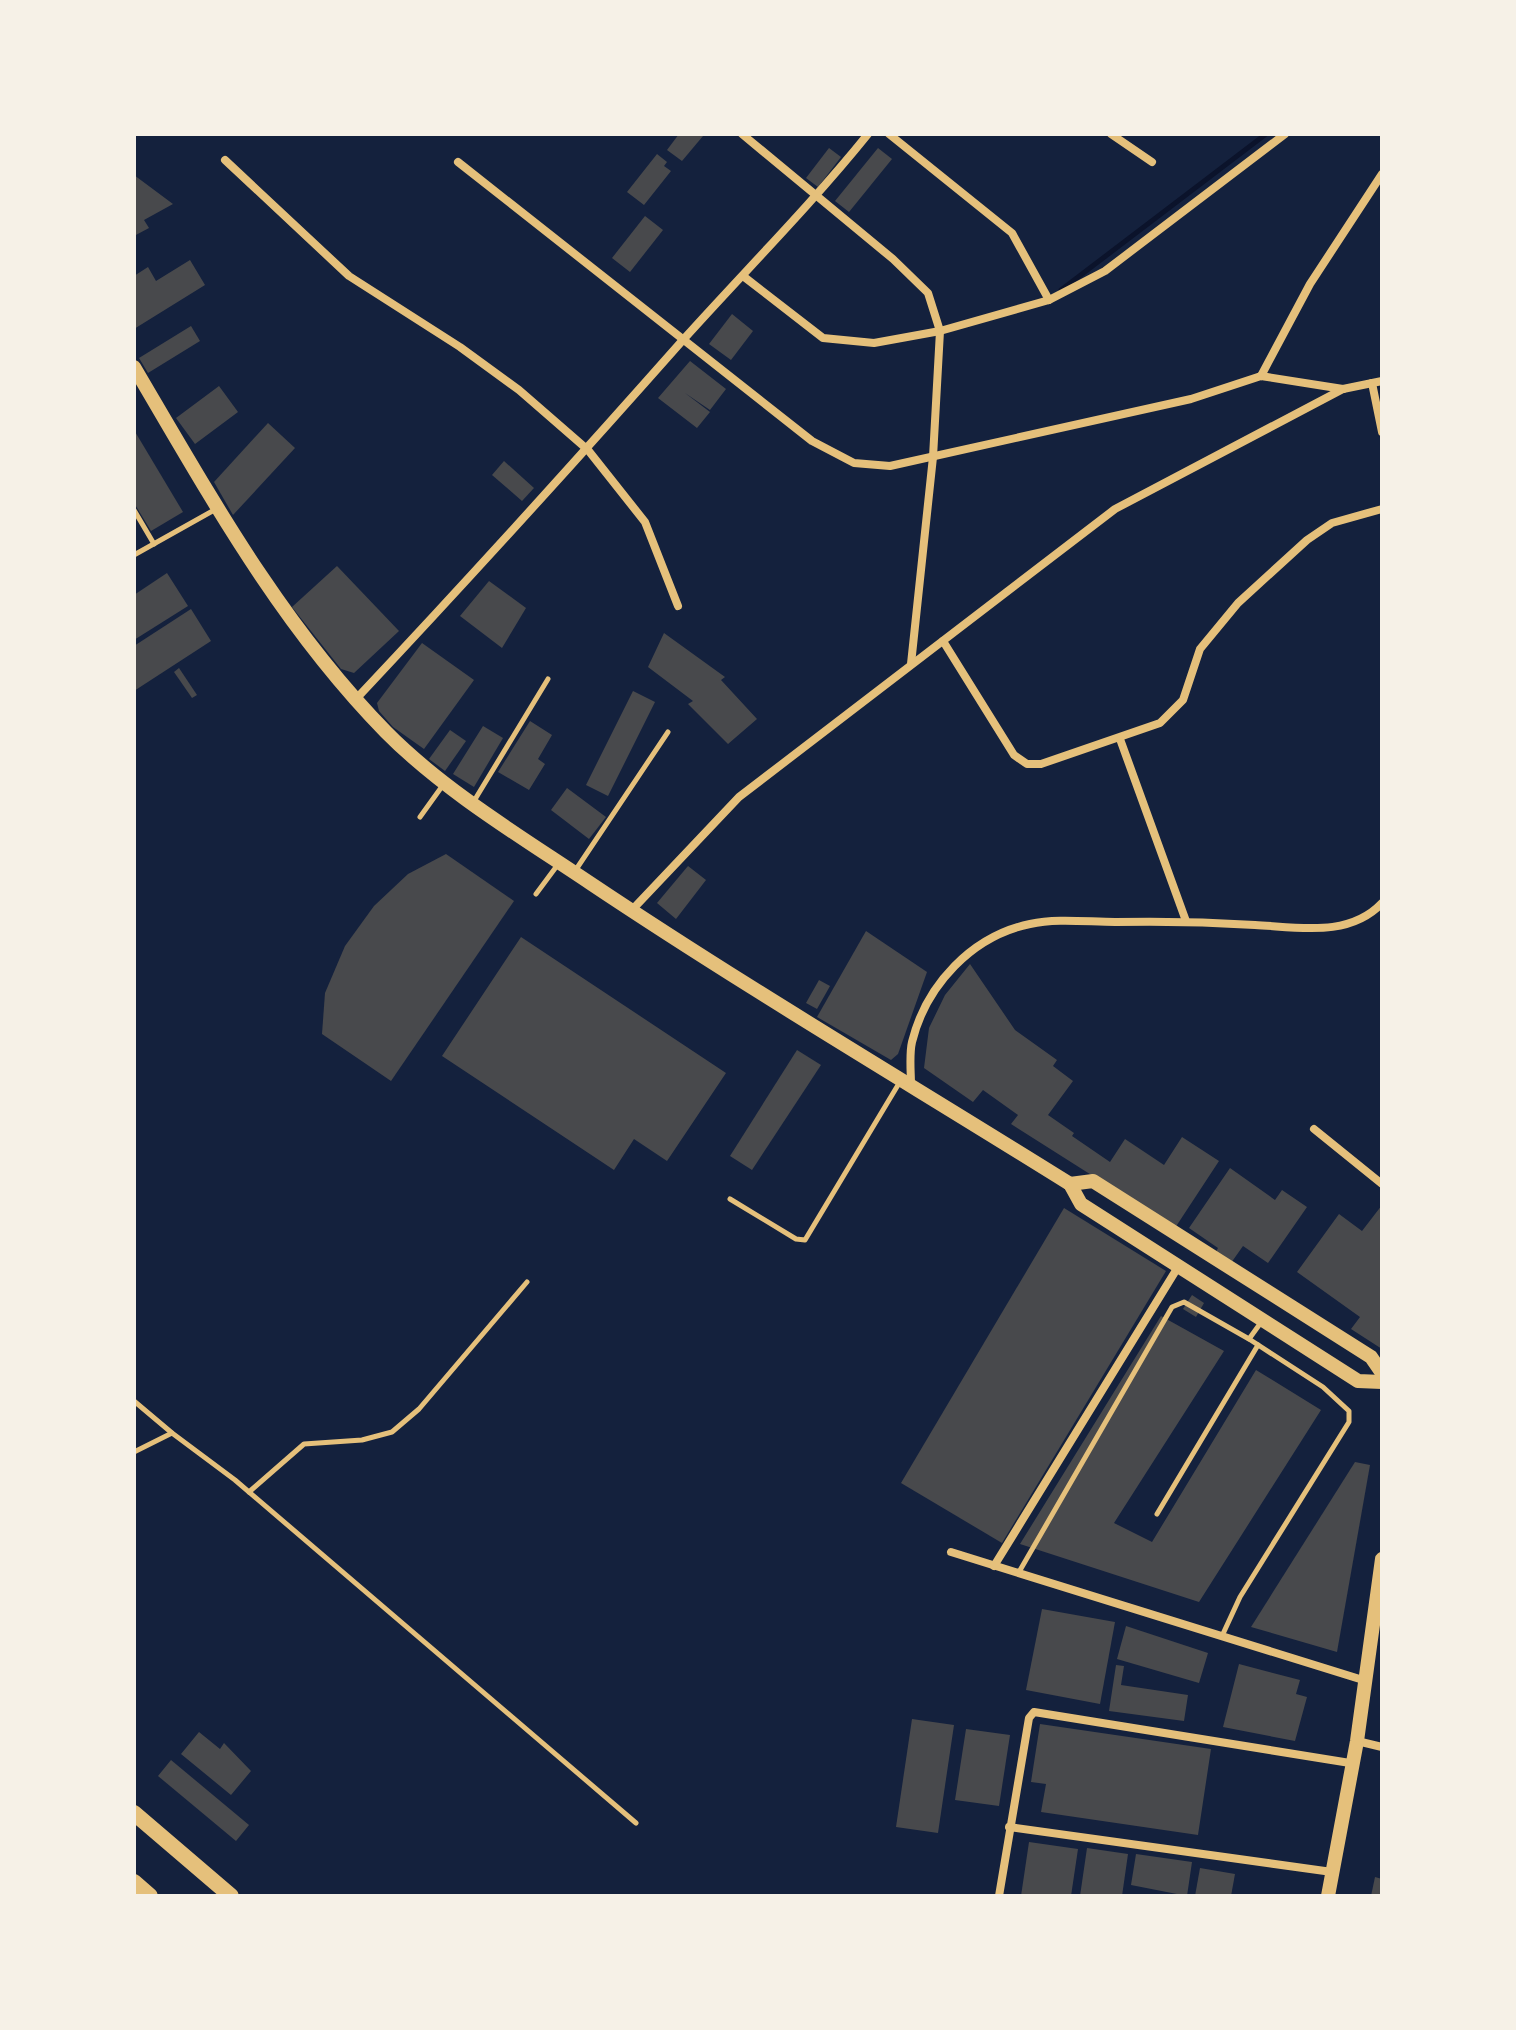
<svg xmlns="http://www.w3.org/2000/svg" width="1516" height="2030" viewBox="0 0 1516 2030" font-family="Helvetica,sans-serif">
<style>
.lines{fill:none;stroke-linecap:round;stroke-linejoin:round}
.stream{stroke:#0b132b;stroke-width:5}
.building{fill:#48494c}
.service{stroke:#e5c07b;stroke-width:5}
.minor{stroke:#e5c07b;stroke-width:8}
.secondary{stroke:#e5c07b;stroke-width:14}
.primary{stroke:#e5c07b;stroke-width:16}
</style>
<rect width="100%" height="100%" fill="#14213d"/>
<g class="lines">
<!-- stream -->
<path class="stream" d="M1061,290L1266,134"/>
</g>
<!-- building -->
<g class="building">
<path d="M679,134L703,136L682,161L667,150Z"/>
<path d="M829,148L841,157L818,187L806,178Z"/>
<path d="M878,148L892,159L849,212L835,201Z"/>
<path d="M657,154L667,162L664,166L671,171L644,205L627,192Z"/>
<path d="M134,175L173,204L144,220L149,228L134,236Z"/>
<path d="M645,216L663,230L630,272L612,258Z"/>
<path d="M190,260L205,285L134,329V276L148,267L156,281Z"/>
<path d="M732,314L753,331L731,360L709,344Z"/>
<path d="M191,326L200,341L148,373L139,358Z"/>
<path d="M690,361L726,389L710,410L685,393L710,412L697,428L658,398Z"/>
<path d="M219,386L238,412L195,444L176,418Z"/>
<path d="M268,423L295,448L233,515L214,482Z"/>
<path d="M134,430L183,512L151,531L134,503Z"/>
<path d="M504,461L534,488L522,501L492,475Z"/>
<path d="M337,566L399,631L354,673L341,669L292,607Z"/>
<path d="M167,573L188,606L134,640V595Z"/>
<path d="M489,581L526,608L502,648L460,616Z"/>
<path d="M191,609L211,641L134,691V646Z"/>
<path d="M664,633L725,677L721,680L757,719L728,744L688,704L693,701L648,667Z"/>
<path d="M422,643L474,680L424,749L393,727L379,711L377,703Z"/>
<path d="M179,668L197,695L192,698L174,672Z"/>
<path d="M633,691L655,702L608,796L586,785Z"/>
<path d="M530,721L552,735L538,759L545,764L529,790L498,772Z"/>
<path d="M483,726L503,738L474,787L453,774Z"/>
<path d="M450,730L466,741L445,771L429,759Z"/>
<path d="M567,788L606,817L589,839L551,810Z"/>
<path d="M446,854L514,901L391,1081L322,1034L325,993L345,946L374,906L408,874Z"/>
<path d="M688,866L706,880L676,919L657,903Z"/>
<path d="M866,931L927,972L898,1054L891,1060L817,1017Z"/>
<path d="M521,937L726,1073L667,1161L634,1139L614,1170L442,1056Z"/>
<path d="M970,964L1015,1030L1057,1060L1053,1066L1073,1081L1048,1115L1074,1133L1072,1136L1110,1162L1125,1139L1164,1165L1182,1137L1219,1161L1175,1228L1011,1124L1018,1115L983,1090L973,1102L924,1068L929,1028L945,995Z"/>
<path d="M819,980L830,986L817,1009L806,1003Z"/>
<path d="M797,1050L821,1065L752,1170L730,1156Z"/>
<path d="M1230,1168L1275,1200L1282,1190L1307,1207L1268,1263L1243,1246L1231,1263L1214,1256L1218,1248L1189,1228Z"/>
<path d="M1382,1205V1349L1351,1329L1360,1317L1297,1272L1339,1214L1362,1231Z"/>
<path d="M1064,1208L1166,1271L1002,1543L901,1483Z"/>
<path d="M1192,1295L1204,1303L1196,1317L1183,1309Z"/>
<path d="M1161,1316L1224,1351L1114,1523L1152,1542L1256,1370L1321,1410L1199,1602L1020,1544Z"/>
<path d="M1355,1462L1370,1465L1337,1652L1251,1627Z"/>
<path d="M1042,1609L1115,1622L1100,1704L1026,1690Z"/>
<path d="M1126,1626L1208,1653L1199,1683L1117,1659Z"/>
<path d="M1239,1664L1300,1680L1296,1694L1307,1697L1295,1741L1223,1727Z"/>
<path d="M1116,1665L1124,1666L1121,1685L1188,1695L1184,1721L1109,1711Z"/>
<path d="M912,1719L954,1725L938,1833L896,1827Z"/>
<path d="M1040,1724L1211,1749L1198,1835L1041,1812L1046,1784L1031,1782Z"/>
<path d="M966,1729L1010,1735L999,1806L955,1800Z"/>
<path d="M199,1732L220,1749L224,1743L251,1771L231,1795L181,1754Z"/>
<path d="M171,1760L249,1825L236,1841L158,1776Z"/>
<path d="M1029,1842L1078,1849L1071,1896H1021Z"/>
<path d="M1087,1848L1128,1854L1122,1896H1080Z"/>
<path d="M1136,1854L1192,1862L1187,1896L1131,1885Z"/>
<path d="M1200,1868L1235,1874L1231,1896H1195Z"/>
<path d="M1375,1877L1382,1879V1896H1371Z"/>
</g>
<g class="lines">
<!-- service -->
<g class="service">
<path d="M134,510L154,544"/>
<path d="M134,555L216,509"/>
<path d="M474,801L548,679"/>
<path d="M420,817L443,785"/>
<path d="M575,871L668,732"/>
<path d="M536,894L559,863"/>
<path d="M730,1199L796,1239L805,1240L901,1080"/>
<path d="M134,1401L172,1433"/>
<path d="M134,1452L172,1433L235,1480L636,1823"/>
<path d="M249,1492L304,1444L362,1440L392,1432L419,1409L527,1282"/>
<path d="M1157,1514L1258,1345"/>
<path d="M1019,1572L1172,1307L1184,1302L1249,1339"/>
<path d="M1222,1636L1240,1597L1349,1422V1411L1323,1387L1249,1339L1262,1321"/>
</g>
<!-- minor -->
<g class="minor">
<path d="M742,134L893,259L928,293L940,331L933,457L911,664"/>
<path d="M889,134L1012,233L1049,300"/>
<path d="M1111,134L1152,162"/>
<path d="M225,160L349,276L460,347L519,390L588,450L645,522L678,606"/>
<path d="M458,162L812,441L854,463L890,466L1191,399L1261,376L1343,389"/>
<path d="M743,276L823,338L874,343L940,331L1049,300L1105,271L1285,134"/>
<path d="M1261,376L1310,284L1382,174"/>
<path d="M1372,383L1382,432"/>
<path d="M943,641L1014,755L1027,764H1041L1160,723L1183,700L1200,649L1238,603L1307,540L1332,523L1382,509"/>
<path d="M356,699C467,581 575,462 682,341C744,272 810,206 868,134"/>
<path d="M1120,739L1186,921"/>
<path d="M631,911L739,797L1115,509L1343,389L1382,381"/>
<path d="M911,1085C911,1072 909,1055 912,1042C926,985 972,936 1030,924C1057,918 1088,922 1115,922C1162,921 1208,922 1255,925C1298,927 1349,938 1382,903"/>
<path d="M1314,1129L1382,1184"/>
<path d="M951,1552L1363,1680"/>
<path d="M994,1566L1178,1267"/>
<path d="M1357,1741L1382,1747"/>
<path d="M1009,1827L1332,1872"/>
<path d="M999,1896L1029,1718L1034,1712L1350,1763"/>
</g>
<!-- secondary -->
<g class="secondary">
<path d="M134,367C210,496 281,625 386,732C443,790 523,838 590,883C747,988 910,1084 1070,1184L1081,1204L1358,1381L1382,1382"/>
<path d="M1070,1184L1093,1181L1371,1357L1382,1373"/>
<path d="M1328,1896L1357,1741L1382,1559"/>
</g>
<!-- primary -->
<g class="primary">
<path d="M134,1813L231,1896"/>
<path d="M134,1882L150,1896"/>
</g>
</g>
<!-- border -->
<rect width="1516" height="2030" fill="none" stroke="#f6f1e7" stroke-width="272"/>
</svg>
